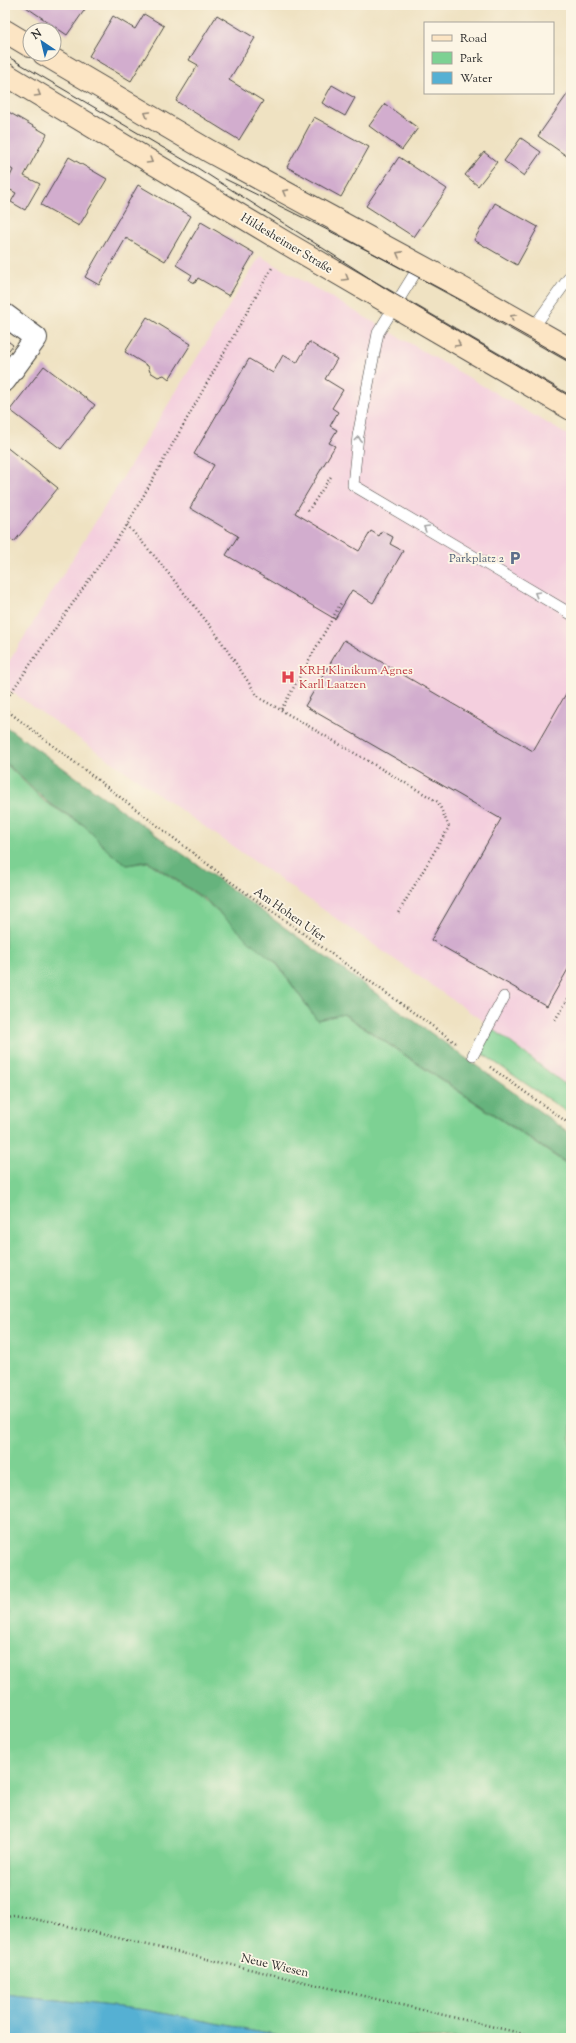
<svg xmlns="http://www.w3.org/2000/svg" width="576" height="2043" viewBox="0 0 576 2043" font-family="'Sorts Mill Goudy',serif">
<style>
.built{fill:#f4cfde}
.green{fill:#7dd193;stroke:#547e5f}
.forest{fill:#66b37d;stroke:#486f54}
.water{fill:#55b0d3;stroke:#406e7f}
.building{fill:#d2adce}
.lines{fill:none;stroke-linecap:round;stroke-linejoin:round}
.lane-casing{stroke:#484642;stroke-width:12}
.street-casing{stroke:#484642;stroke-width:24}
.secondary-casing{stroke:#484642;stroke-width:24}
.path{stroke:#484642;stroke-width:2.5;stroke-dasharray:1 3;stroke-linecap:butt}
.lane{stroke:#fff;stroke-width:11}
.street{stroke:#fff;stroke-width:22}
.secondary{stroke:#fce5c4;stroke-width:22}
.tram{stroke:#2b2b2b;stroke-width:1}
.oneway{stroke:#948878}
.oneway2{stroke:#a0a0a0}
.labels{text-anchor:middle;stroke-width:3.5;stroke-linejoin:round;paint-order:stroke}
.street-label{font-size:12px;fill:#2b2b2b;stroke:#fcf5e5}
.service-label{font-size:12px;fill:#4e5e75;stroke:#fcf5e5;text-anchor:end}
.health-label{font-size:12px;fill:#be3a42;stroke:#fcf5e5;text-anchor:start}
</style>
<rect width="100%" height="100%" fill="#fcf5e5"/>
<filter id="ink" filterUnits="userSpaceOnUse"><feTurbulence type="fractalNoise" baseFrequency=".025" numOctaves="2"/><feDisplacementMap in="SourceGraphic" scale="8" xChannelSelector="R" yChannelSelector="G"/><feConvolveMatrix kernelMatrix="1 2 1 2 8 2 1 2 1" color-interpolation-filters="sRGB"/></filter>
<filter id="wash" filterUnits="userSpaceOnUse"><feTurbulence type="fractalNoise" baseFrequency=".012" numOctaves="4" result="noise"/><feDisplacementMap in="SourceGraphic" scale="16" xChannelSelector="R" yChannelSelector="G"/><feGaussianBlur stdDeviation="0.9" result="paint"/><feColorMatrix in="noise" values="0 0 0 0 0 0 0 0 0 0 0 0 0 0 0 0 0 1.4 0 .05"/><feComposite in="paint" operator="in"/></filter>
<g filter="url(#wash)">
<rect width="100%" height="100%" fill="#efe2c2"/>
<!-- built -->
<path class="built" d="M260,256L571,437V1088L487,1024L5,687V668Z"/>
<!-- green -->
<g class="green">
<path d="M5,763L45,802L85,826L109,852L127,865L148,862L203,899L276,963L317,1020L343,1014L571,1167V2038H295L146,2010L5,1994Z"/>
<path d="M493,1029L571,1089V1115L480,1052Z"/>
</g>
<!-- forest -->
<path class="forest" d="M5,726L571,1134V1166L344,1014L317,1020L276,962L251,943L205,899L148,861L127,865L108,851L84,825L47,802L5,762Z"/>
<!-- water -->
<path class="water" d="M5,1994L146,2010L295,2038H5Z"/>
<g id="blocks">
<!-- building -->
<g class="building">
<path d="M23,5H88L67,35Z"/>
<path d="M144,14L164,26L131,81L89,56L113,16L135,29Z"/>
<path d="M217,15L255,38L229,80L263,101L239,140L176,101L198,65L189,60Z"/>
<path d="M332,85L355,98L345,116L322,103Z"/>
<path d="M571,89V159L538,136Z"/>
<path d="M385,104L418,128L402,150L369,126Z"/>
<path d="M5,110L47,134L24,176L40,184L25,210L11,202L16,193L5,187L13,170L5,165Z"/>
<path d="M314,117L369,147L341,197L287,167Z"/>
<path d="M521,138L541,152L524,176L504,161Z"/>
<path d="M484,152L497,162L478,186L465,175Z"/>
<path d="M69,157L107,179L79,226L41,205Z"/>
<path d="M399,157L447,189L414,237L366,206Z"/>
<path d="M138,185L191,216L165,261L126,238L99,285L85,277Z"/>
<path d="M495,203L538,227L517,265L474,240Z"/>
<path d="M201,222L254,253L229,296L198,278L195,283L189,280L192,275L176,265Z"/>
<path d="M147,317L191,344L169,379L164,375L158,377L150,372L148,366L125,352Z"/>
<path d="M5,339L13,345L5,355Z"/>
<path d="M309,342L337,359L325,379L343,390L332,408L338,412L330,426L337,430L329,443L335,446L295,513L359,551L371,531L379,536L382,531L393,537L390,544L403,551L373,603L352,590L335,619L226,555L238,536L190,508L214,465L194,454L249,359L273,373L283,355L297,363Z"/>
<path d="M44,366L95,405L61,449L10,410Z"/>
<path d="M5,446L58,488L14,542L5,534Z"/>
<path d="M344,640L533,751L571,685V964L547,1006L431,940L501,819L305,706Z"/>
</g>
</g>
</g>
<g filter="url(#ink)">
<use href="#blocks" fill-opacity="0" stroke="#484642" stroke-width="1"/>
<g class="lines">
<defs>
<g id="lane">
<path d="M420,265L378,333L358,436L353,485L571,614"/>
<path d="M533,328L571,275"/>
<path d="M473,1055L504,997"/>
</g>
<path id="street" d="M5,315L36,338L5,380"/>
<g id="secondary">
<path d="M5,31L30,46"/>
<path d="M44,54L209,151L465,290L571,350"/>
<path d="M5,74L286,243L571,409"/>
</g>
</defs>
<!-- lane casing -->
<use href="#lane" class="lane-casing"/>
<!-- street casing -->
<use href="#street" class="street-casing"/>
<!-- secondary casing -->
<use href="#secondary" class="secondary-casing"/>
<!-- path -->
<g class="path">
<path d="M308,511L332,475"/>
<path d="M127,525L157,559L215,632L259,698L281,710L341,603"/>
<path d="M5,701L127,525L273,266"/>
<path d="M5,709L231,882L456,1043"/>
<path d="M281,710L438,802L449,827L397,915"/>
<path d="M555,1020L571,994"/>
<path d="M490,1067L571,1125"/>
<path d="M5,1916L14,1915L59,1924L541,2038"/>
</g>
<!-- lane -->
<use href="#lane" class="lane"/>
<!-- street -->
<use href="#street" class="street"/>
<!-- secondary -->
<use href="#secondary" class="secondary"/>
<!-- tram -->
<g class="tram">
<path d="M5,55L196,167L388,290L571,397"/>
<path d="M225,179C342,236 458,296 571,362"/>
</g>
</g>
<!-- one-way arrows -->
<defs><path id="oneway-chevron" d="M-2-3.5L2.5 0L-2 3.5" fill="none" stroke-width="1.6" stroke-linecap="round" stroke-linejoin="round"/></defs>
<g class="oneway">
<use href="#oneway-chevron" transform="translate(38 94) rotate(31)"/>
<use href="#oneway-chevron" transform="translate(147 114) rotate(-150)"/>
<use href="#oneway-chevron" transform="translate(150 161) rotate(31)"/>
<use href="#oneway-chevron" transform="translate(285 192) rotate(-151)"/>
<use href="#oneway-chevron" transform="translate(399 254) rotate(-151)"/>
<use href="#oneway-chevron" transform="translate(346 278) rotate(30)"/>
<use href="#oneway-chevron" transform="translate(513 317) rotate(-150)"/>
<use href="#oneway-chevron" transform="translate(458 344) rotate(30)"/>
</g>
<g class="oneway2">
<use href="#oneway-chevron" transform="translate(358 439) rotate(-83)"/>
<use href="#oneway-chevron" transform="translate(426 528) rotate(-149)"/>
<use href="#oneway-chevron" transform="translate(537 594) rotate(-149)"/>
</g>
</g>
<!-- icons -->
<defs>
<symbol id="parking-bare" viewBox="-9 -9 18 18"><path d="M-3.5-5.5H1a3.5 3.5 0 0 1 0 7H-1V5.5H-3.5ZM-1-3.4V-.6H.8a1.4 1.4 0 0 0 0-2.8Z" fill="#5c6f8a" stroke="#fcf5e5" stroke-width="2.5" paint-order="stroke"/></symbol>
<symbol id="hospital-bare" viewBox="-9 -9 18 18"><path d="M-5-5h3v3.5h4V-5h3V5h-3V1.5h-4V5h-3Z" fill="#e0444e" stroke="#fcf5e5" stroke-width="2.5" paint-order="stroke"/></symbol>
</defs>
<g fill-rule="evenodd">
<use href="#parking-bare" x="505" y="548" width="20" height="20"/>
<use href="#hospital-bare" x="278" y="667" width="20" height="20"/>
</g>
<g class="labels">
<!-- street labels -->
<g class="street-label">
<text transform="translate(287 243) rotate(31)" y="4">Hildesheimer Straße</text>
<text transform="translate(290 914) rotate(35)" y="4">Am Hohen Ufer</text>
<text transform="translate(275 1965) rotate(13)" y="4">Neue Wiesen</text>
</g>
<!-- service labels -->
<g class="service-label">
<text x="504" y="562">Parkplatz 2</text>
</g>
<!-- health labels -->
<g class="health-label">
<text x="299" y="674">KRH Klinikum Agnes<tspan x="299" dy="14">Karll Laatzen</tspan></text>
</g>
</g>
<!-- margin -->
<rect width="576" height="2043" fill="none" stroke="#fcf5e5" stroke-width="20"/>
<!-- legend -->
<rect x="424" y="22" width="130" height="72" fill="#fcf5e5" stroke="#a8a49b"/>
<rect x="432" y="35" width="20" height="6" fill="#fce5c4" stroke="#a8a49b"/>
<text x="460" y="42" font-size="12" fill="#2b2b2b">Road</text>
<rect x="432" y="52" width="20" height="12" fill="#7dd193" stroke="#a8a49b"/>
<text x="460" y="62" font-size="12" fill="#2b2b2b">Park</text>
<rect x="432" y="72" width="20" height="12" fill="#55b0d3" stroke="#a8a49b"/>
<text x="460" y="82" font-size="12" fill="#2b2b2b">Water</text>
<!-- north arrow -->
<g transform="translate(42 42) rotate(325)"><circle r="19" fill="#fcf5e5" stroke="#a8a49b"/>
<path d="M0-3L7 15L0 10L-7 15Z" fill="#1f6fb2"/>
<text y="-6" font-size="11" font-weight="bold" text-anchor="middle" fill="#2b2b2b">N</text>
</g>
</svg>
